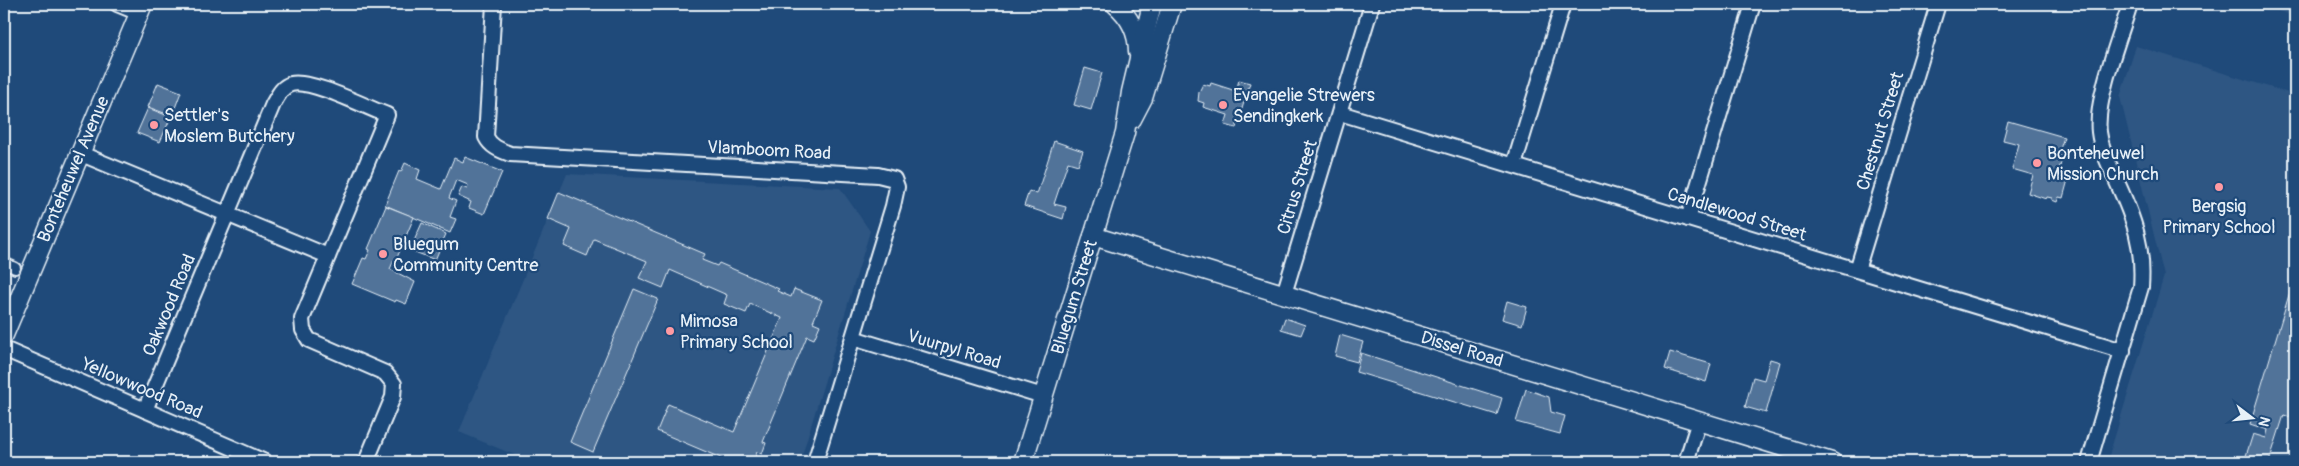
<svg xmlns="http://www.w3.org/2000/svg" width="2299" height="466" viewBox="0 0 2299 466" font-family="Pangolin,sans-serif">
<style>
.built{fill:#2e5683}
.building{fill:#517399;stroke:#e8f1f8}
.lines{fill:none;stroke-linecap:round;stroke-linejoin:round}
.pedestrian-casing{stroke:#e8f1f8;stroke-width:14}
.minor-casing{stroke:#e8f1f8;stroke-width:18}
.tertiary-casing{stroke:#e8f1f8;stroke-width:21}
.pedestrian{stroke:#1f4a7a;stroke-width:10}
.minor{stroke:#1f4a7a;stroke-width:14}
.tertiary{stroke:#1f4a7a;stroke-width:18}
.poi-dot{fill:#ff9aa2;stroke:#1f4a7a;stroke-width:2}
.labels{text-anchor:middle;stroke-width:4.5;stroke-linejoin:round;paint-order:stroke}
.poi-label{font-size:18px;fill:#e8f1f8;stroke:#1f4a7a;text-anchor:start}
.street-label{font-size:18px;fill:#e8f1f8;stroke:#1f4a7a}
</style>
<rect width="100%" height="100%" fill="#1f4a7a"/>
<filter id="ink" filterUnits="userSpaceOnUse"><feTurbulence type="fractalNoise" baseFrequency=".02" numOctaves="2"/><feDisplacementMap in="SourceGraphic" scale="10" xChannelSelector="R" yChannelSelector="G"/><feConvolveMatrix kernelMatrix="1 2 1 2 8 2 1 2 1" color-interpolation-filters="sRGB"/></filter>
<g filter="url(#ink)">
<!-- built -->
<g class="built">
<path d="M2255,4H2295V16Z"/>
<path d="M2136,46L2295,95V462H2107L2164,276L2120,97Z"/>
<path d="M567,174L840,188L870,231L800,462H532L459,432Z"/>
</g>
<!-- building -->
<g class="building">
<path d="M1085,68L1102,73L1091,110L1074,105Z"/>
<path d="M1239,80L1250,83L1236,128L1225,125L1228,115L1203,107L1204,103L1198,101L1199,92L1203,84L1210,86L1211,83L1236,91Z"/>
<path d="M158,83L181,92L172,116L148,107Z"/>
<path d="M148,108L171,117L160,142L137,133Z"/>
<path d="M2008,121L2064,137L2058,155L2063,156L2058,173L2069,176L2063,198L2059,197L2057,202L2052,200V198L2047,197L2046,199L2028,193L2033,175L2012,169L2019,144L2003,140Z"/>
<path d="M1054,141L1083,151L1078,165L1068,162L1054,204L1066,207L1063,219L1024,206L1029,191L1037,194Z"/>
<path d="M465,157L502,172L484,214L469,208L471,202L458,196L462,187L467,189L468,185L456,180L449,198L456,201L450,217L456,219L450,233L385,205L399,171L401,172L405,163L420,170L417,179L441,189L454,158L463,162Z"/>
<path d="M559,192L705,254L702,260L717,266L719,263L779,289L777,291L791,297L794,289L822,300L813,322L820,325L814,339L807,336L763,442L766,443L762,454L757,452L753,462H722L723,459L657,431L668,404L734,432L782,318L750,304L746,313L724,304L727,295L670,270L663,288L639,278L647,261L594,239L587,256L564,246L571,229L548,219Z"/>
<path d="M386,206L414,217L396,260H394L390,269L415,282L406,304L396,300L395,302L352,284L363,258L366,259L370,250L368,249Z"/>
<path d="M422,223L446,234L435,260L410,250Z"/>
<path d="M2295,275V378L2291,394L2295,396V398L2290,417L2284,415L2269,462H2244L2253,434L2266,438L2268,430L2250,424Z"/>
<path d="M634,289L658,299L593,452L570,442Z"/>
<path d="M1507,301L1527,307L1522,325L1502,319Z"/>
<path d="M1285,318L1305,325L1301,335L1281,329Z"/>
<path d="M1340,335L1363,342L1357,362L1335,356Z"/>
<path d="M1670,352L1711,364L1706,382L1665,369Z"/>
<path d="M1361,353L1502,398L1497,415L1356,372Z"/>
<path d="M1770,359L1780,362L1766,413L1745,407L1753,377L1764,380Z"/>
<path d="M1526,389L1549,397L1551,412L1565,416L1560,434L1516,422Z"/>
</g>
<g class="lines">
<defs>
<path id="pedestrian" d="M4,263L15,268"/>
<g id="minor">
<path d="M117,4L139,13"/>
<path d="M494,4L486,137C491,147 500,150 510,154L878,175L894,179L897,187L893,206L815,462"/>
<path d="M1340,113L2123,351"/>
<path d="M79,153L328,256"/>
<path d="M1514,165L1563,4"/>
<path d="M1688,219L1753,4"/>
<path d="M1857,270L1938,4"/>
<path d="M1284,294L1372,4"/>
<path d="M853,338L1043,396"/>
<path d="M4,349L265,462"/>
<path d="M145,410L273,104C278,96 281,87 291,84C311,79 366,107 387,115L302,319L303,330L309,340L385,373L394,384L393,397L366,462"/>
<path d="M1686,462L1699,421"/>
<path d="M2089,462L2141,287C2144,246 2134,219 2117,182C2110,166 2101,150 2099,132C2095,99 2120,37 2130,4"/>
</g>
<g id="tertiary">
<path d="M1115,4C1129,16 1138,33 1138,52"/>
<path d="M1132,119L1143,98L1172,4"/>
<path d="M1093,236L1832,462"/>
<path d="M4,335L143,4"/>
<path d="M1023,462L1125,133L1131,92L1152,4"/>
</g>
</defs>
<!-- pedestrian casing -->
<use href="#pedestrian" class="pedestrian-casing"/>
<!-- minor casing -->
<use href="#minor" class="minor-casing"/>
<!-- tertiary casing -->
<use href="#tertiary" class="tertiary-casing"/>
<!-- pedestrian -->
<use href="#pedestrian" class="pedestrian"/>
<!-- minor -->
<use href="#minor" class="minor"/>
<!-- tertiary -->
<use href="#tertiary" class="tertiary"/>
</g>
</g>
<!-- markers -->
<g class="poi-dot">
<circle cx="1223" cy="105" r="5"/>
<circle cx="154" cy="125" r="5"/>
<circle cx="2037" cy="163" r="5"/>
<circle cx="2219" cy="187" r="5"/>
<circle cx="383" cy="254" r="5"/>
<circle cx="670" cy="331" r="5"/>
</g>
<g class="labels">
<!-- poi labels -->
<g class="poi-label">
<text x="1233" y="101">Evangelie Strewers<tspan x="1233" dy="21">Sendingkerk</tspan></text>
<text x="164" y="121">Settler's<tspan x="164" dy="21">Moslem Butchery</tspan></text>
<text x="2047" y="159">Bonteheuwel<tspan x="2047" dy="21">Mission Church</tspan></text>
<text x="2219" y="212" text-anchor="middle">Bergsig<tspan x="2219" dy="21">Primary School</tspan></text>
<text x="393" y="250">Bluegum<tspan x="393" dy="21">Community Centre</tspan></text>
<text x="680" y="327">Mimosa<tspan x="680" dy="21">Primary School</tspan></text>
</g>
<!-- street labels -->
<g class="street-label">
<text transform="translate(1880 131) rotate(-73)" y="6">Chestnut Street</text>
<text transform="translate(769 150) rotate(3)" y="6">Vlamboom Road</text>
<text transform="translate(73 169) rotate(-67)" y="6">Bonteheuwel Avenue</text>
<text transform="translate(1297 187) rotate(-73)" y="6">Citrus Street</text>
<text transform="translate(1737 214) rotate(17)" y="6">Candlewood Street</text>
<text transform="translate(1074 297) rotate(-73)" y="6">Bluegum Street</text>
<text transform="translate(169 305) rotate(-67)" y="6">Oakwood Road</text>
<text transform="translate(954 349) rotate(17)" y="6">Vuurpyl Road</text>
<text transform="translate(1462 349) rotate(17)" y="6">Dissel Road</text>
<text transform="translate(142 388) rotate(23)" y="6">Yellowwood Road</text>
</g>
</g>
<!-- margin -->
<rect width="2299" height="466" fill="none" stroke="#1f4a7a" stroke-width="20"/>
<rect x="10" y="10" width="2279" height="446" fill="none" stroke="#e8f1f8" stroke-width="2" filter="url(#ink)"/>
<!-- north arrow -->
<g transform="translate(2252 418) rotate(106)" stroke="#1f4a7a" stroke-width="4" paint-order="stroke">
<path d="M0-4L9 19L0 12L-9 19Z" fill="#e8f1f8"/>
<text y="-8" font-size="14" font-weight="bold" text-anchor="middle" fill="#e8f1f8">N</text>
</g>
</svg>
